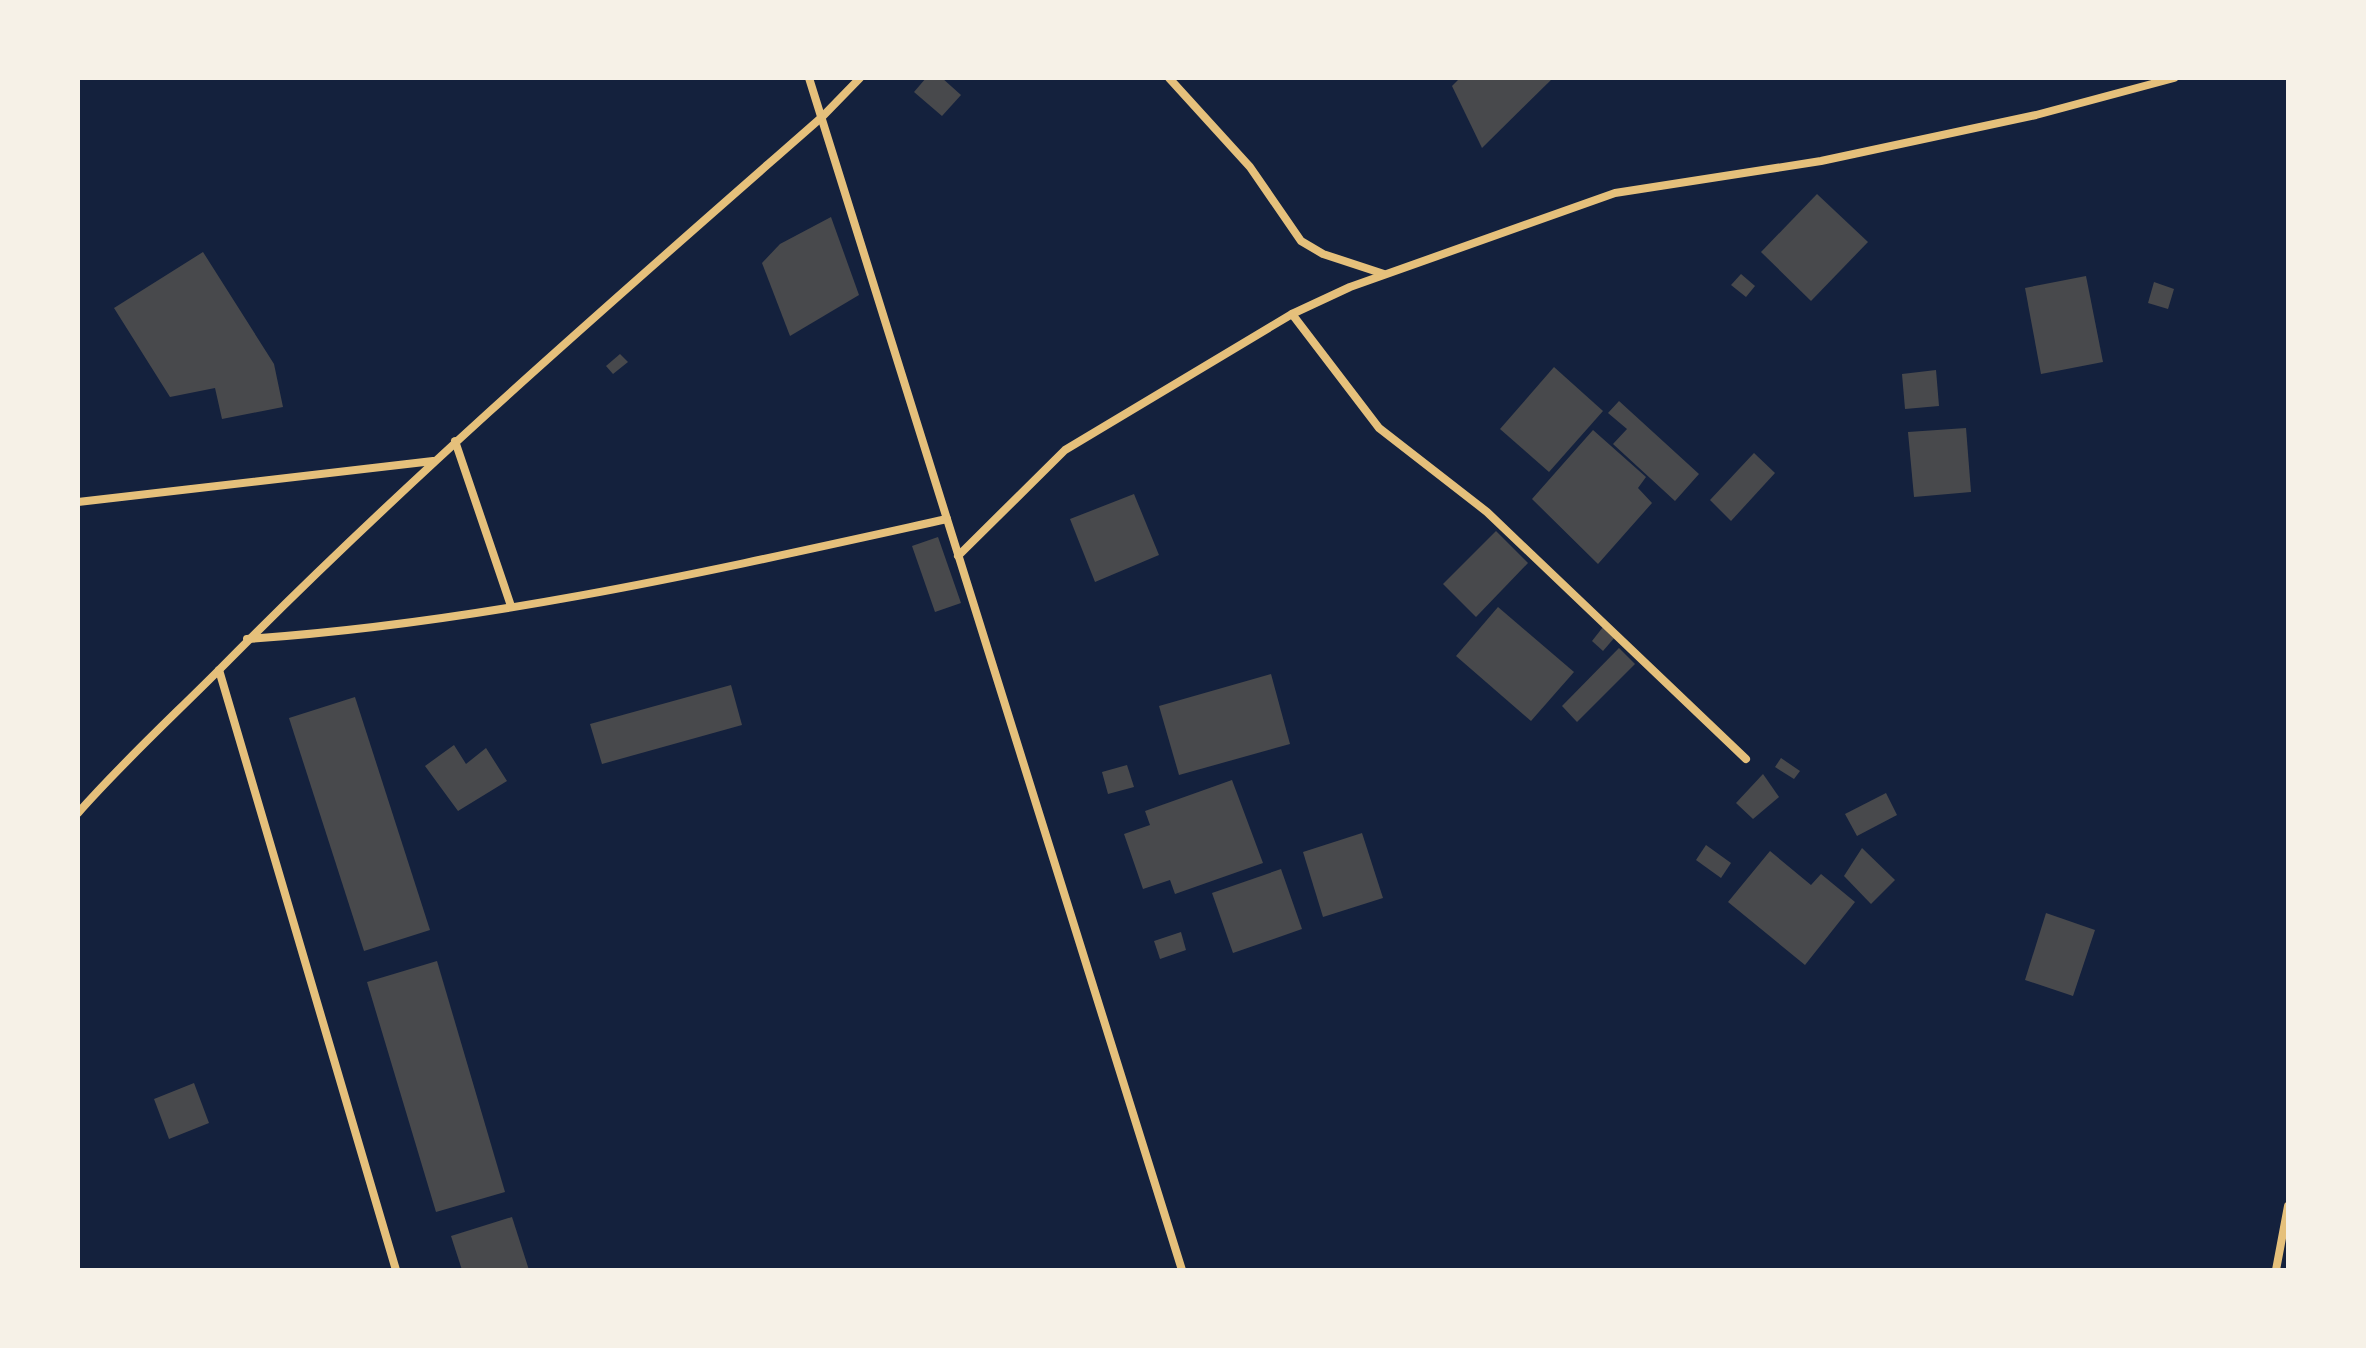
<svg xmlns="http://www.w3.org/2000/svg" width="2366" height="1348" viewBox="0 0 2366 1348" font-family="Rubik,sans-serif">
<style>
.building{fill:#48494c}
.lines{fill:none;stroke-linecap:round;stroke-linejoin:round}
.minor{stroke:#e5c07b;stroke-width:8}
</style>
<rect width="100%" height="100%" fill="#14213d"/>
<!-- building -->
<g class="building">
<path d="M926,78H942L961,95L942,116L914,92Z"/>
<path d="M1460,78H1553L1482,148L1452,86Z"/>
<path d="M1817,194L1868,242L1811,301L1761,252Z"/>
<path d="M831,217L859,295L790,336L762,263L780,244Z"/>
<path d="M203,252L274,364L283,407L222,419L215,388L170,397L114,308Z"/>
<path d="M1741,274L1755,286L1746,297L1731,285Z"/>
<path d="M2086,276L2103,362L2041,374L2025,288Z"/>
<path d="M2154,282L2174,289L2168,309L2148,303Z"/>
<path d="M620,354L628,362L613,374L606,366Z"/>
<path d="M1554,367L1603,411L1549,472L1500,429Z"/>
<path d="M1936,370L1939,406L1905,409L1902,374Z"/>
<path d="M1619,401L1699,474L1675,501L1613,444L1627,429L1608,413Z"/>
<path d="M1966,428L1971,492L1914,497L1908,432Z"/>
<path d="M1593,430L1646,477L1638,488L1652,503L1598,564L1532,499Z"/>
<path d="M1754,453L1775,473L1731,521L1710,500Z"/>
<path d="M1134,494L1159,555L1095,582L1070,519Z"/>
<path d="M1496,531L1528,563L1476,617L1443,584Z"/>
<path d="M938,537L961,603L935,612L912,546Z"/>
<path d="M1498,607L1574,672L1531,721L1456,656Z"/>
<path d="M1603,627L1615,637L1603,651L1592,641Z"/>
<path d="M1619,648L1635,664L1577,722L1562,706Z"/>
<path d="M1271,674L1290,744L1179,775L1159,706Z"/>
<path d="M731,685L742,725L602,764L590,724Z"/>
<path d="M355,697L430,930L364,951L289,718Z"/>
<path d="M454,745L466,764L486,748L507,781L458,811L425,766Z"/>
<path d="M1781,758L1800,771L1794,779L1775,767Z"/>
<path d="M1127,765L1134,787L1108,794L1102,772Z"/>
<path d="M1763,774L1779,797L1753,819L1736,803Z"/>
<path d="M1232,780L1263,863L1175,894L1170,880L1143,889L1124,834L1150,825L1145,811Z"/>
<path d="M1886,793L1897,815L1857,836L1845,814Z"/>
<path d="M1362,833L1383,898L1323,917L1303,852Z"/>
<path d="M1706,845L1731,863L1721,878L1696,860Z"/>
<path d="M1862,848L1895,880L1871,904L1844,876Z"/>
<path d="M1770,851L1811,885L1821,874L1855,902L1805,965L1728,902Z"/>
<path d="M1281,869L1302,929L1233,953L1212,893Z"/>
<path d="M2046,913L2095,930L2073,996L2025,980Z"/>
<path d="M1181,932L1186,950L1160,959L1154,941Z"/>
<path d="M437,961L505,1192L436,1212L367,982Z"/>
<path d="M194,1083L209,1123L169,1139L154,1099Z"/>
<path d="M512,1217L529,1270H462L451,1236Z"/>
</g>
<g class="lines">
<!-- minor -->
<g class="minor">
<path d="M809,78L1182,1270"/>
<path d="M1169,78L1250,167L1301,241L1323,254L1384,274"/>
<path d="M1292,314L1379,428L1487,512L1746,759"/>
<path d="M455,441L511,606"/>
<path d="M78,502L433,461"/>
<path d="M958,556L1065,450L1292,314L1350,287L1615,193L1821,161L2036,115L2174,78"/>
<path d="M247,639C484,623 715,570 947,519"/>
<path d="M219,670L396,1270"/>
<path d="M78,813C122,763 171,718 218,671C410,476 617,297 822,117L860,78"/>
<path d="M2276,1270L2288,1206"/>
</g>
</g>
<!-- border -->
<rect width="2366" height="1348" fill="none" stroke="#f6f1e7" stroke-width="160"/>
</svg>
